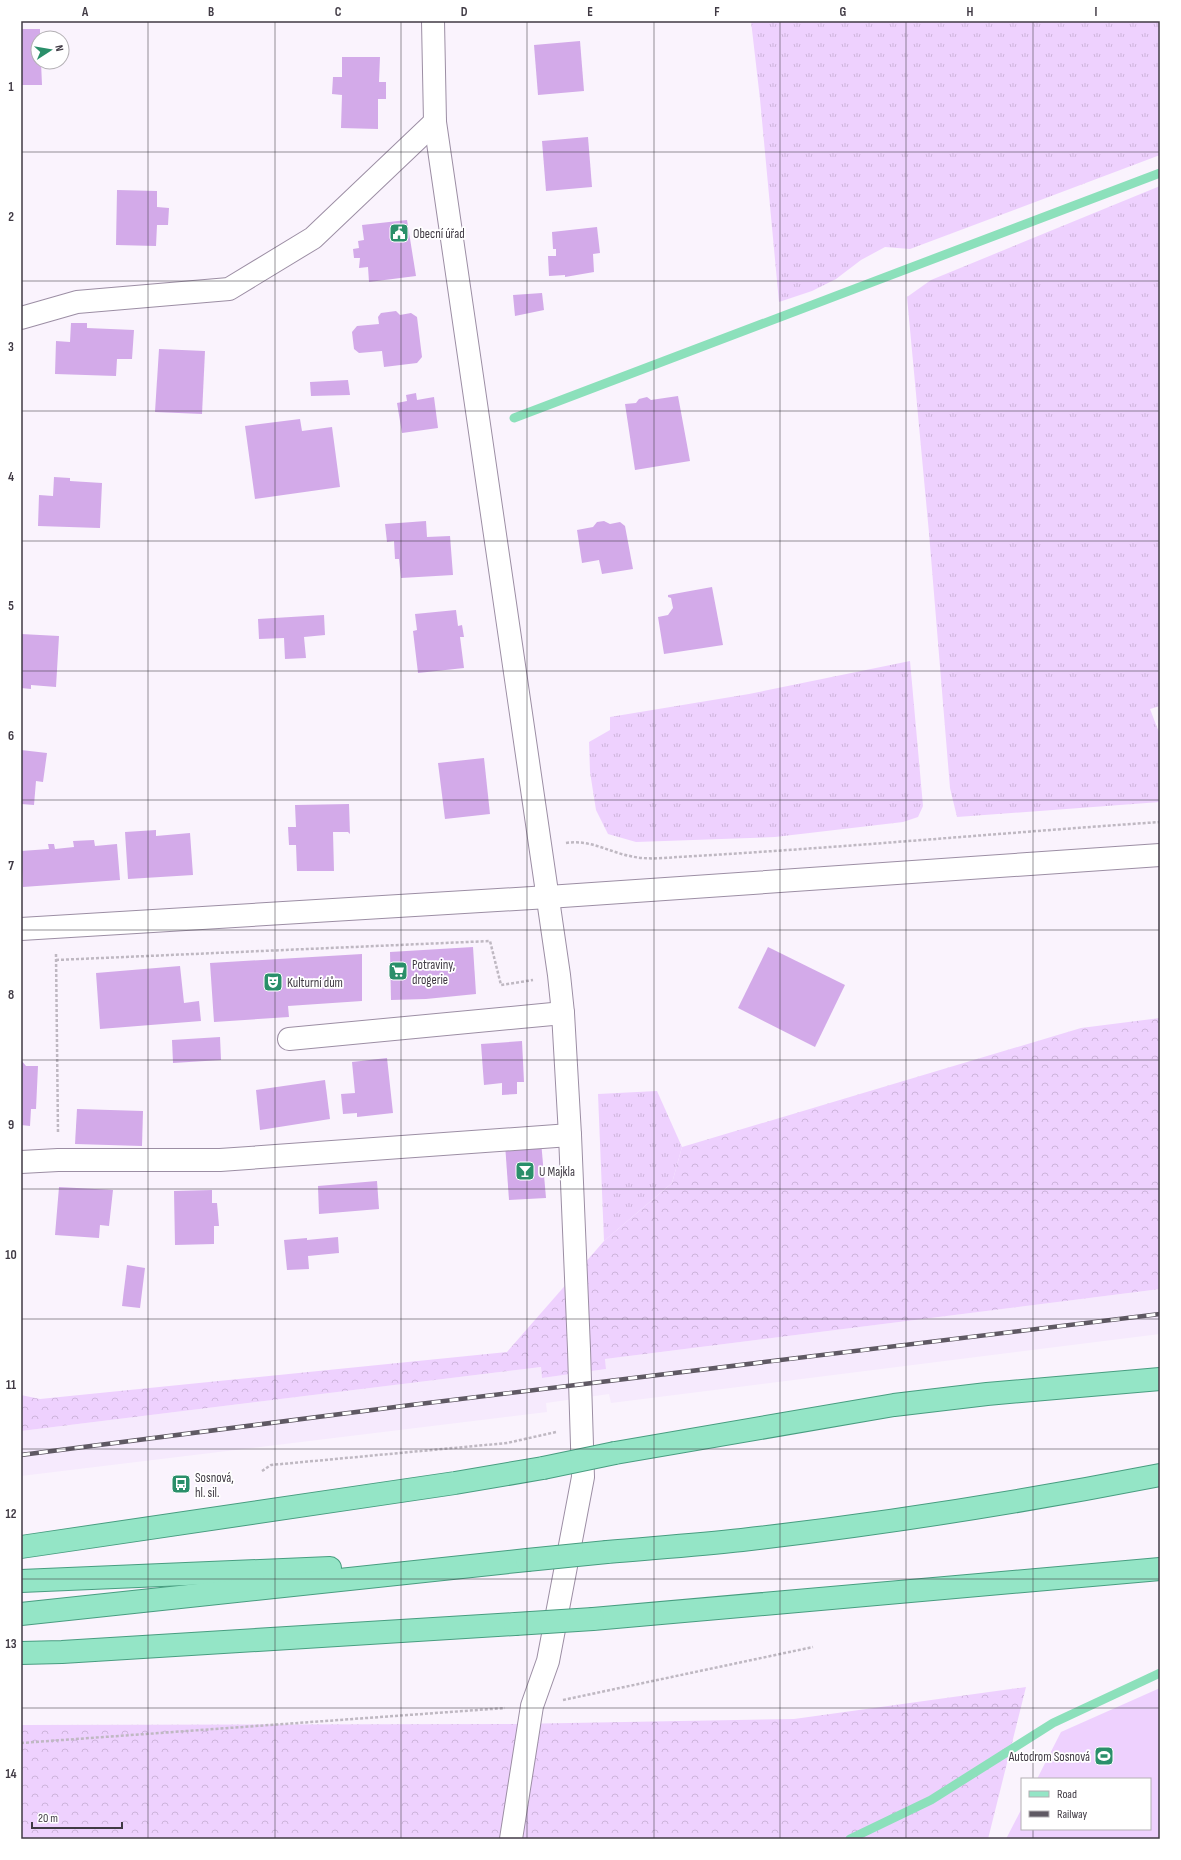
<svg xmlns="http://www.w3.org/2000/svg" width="1181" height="1860" viewBox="0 0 1181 1860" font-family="'Sofia Sans Condensed',sans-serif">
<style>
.built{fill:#f6eafd}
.grass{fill:url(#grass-tufts)}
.forest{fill:url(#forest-crowns)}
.pitch{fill:#eed1fe}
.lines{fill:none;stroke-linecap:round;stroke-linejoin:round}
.stream{stroke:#8ce0bb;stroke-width:9}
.building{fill:#d3aae9}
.minor-casing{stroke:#9c8ea4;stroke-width:24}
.major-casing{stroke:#489d80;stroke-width:24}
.path{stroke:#bfb8c2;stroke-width:2.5;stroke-dasharray:3 2;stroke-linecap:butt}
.minor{stroke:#fff;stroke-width:22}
.major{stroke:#94e5c6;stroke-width:22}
.rail-casing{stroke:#5f5963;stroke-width:4.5}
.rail{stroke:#fff;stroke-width:3;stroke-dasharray:9;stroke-linecap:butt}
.major-bridge-casing{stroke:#489d80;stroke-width:24;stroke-linecap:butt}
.major-bridge{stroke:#94e5c6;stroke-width:22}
.grid{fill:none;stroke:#403a44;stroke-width:1;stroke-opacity:0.55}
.labels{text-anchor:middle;stroke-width:3.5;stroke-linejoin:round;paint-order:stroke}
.poi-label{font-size:13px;fill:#403a44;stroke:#fff;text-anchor:start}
.neatline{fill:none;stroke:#403a44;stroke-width:1.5}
.grid-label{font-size:13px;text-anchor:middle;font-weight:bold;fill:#403a44}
</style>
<defs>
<pattern id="grass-tufts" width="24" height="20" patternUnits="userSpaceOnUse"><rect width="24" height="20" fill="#eed1fe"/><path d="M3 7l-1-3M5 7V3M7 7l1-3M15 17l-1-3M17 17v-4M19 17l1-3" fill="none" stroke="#cdb4db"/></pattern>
<pattern id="forest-crowns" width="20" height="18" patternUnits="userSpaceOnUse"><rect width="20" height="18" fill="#eed1fe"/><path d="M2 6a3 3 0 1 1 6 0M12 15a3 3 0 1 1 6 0" fill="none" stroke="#cdb4db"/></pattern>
</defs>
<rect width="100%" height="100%" fill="#faf3fd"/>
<!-- built -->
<path class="built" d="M1160,1289V1334L611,1403L609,1394L546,1403L547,1412L21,1476V1431L541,1367L542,1378L606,1369L605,1359Z"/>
<!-- grass -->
<g class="grass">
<path d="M751,21H1160V155L910,249L885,247L861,260L836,279L812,291L779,302L760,99Z"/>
<path d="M1160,186V706L1150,709L1160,735V802L957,817L950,788L929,533L907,297L931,280Z"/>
<path d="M910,661L923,806L918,817L903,822L775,837L636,842L608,834L596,810L590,772L589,742L610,730V717L749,694Z"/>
<path d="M657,1091L682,1147L672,1183L604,1241L598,1094Z"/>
</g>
<!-- forest -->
<g class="forest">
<path d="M1160,1018V1289L605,1359L606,1369L542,1378L541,1367L21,1431V1395L40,1399L507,1352L604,1241L672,1183L682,1147L1081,1028Z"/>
<path d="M1026,1687L988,1839H21V1725L514,1724L794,1719Z"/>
</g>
<!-- pitch -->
<path class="pitch" d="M1160,1688V1839H1006L1022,1808V1829H1150V1779H1037L1061,1732Z"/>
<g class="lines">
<!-- stream -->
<g class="stream">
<path d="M514,418L1160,173"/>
<path d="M850,1839L931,1800L1053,1723L1160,1673"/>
</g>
</g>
<!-- building -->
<g class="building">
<path d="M21,29H40V38H38V62H41L42,85H21Z"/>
<path d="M580,41L584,91L538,95L534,45Z"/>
<path d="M342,57H380L379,82H386V99H378V129L341,128L342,95L332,94L333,77H342Z"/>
<path d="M588,137L592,187L546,191L542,141Z"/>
<path d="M117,190L157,191V207L169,208L168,225H157L156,246L116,245Z"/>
<path d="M407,220L416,276L369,282L368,267L359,268L360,258H354L353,249L359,248L358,241L364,240L362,225Z"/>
<path d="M597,227L600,253L593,254L594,272L565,277V275L549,276L548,256H556V249H553L552,232Z"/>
<path d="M542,293L544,310L515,316L513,295Z"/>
<path d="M396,311L400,315L411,313L417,317L422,357L417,363L384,367L382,351L359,353L354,349L352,332L357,326L379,324L378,317L381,313Z"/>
<path d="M71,323H87V328L134,330L132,359H117L116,376L55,374L56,341L70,342Z"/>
<path d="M159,349L205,351L202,414L155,412Z"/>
<path d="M348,380L350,395L311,396L310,382Z"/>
<path d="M416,393L417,400L434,397L438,428L402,433L397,403L407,401L406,395Z"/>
<path d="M678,396L690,461L635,470L625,404L636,403L639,399L647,397L651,400Z"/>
<path d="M300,419L302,431L332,427L340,487L255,499L245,426Z"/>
<path d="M54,477L70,478V481L102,483L100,528L38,526L39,495L53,496Z"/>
<path d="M426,521L427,537L450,536L453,575L401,578L399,559H395L394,541L387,542L385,524Z"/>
<path d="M604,521L610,524L620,522L625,526L633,569L602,574L599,560L582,563L577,530L593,527L597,522Z"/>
<path d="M712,587L723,645L664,654L658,617L668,615L673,608L671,598L668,597V595Z"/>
<path d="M456,610L458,626L462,625L464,637H460L464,668L418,673L413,631L417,630L415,614Z"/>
<path d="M324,615L325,635L304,637L306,658L285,659L284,638L259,639L258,619Z"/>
<path d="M21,634L59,636L56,687L31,685V689L21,688Z"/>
<path d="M21,750L47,753L43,782L36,781L34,805L21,804Z"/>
<path d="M484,758L490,814L445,819L438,763Z"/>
<path d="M349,804L350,834L348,832H333L334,871H297L296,845H289L288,827H296L295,805Z"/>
<path d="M156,830V836L190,833L193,875L128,879L125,832Z"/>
<path d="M94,840L95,846L117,844L120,880L23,887L21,851L49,849L48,844H54L55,849L74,847L73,841Z"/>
<path d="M473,947L476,994L426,999L391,1000L390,952Z"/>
<path d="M768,947L845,985L815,1047L738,1008Z"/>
<path d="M362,954V1001L288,1006L289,1017L214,1022L210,963Z"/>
<path d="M180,966L184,1003L199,1001L201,1021L100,1029L96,973Z"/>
<path d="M220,1037L221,1060L173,1063L172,1040Z"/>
<path d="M522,1041L524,1082H517V1094L502,1095V1083L484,1085L481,1044Z"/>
<path d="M387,1058L393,1113L357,1117V1113L343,1114L341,1094L355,1093L352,1062Z"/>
<path d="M21,1060L26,1066H38L36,1109H31L30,1126L21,1125Z"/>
<path d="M325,1080L330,1119L260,1130L256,1090Z"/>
<path d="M77,1109L143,1111L142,1146L75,1144Z"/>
<path d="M541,1141L546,1198L509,1200L505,1144Z"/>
<path d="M377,1181L379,1209L319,1214L318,1186Z"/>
<path d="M59,1187L113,1190L109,1226L100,1225L99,1238L55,1235Z"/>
<path d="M212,1190V1203H217L219,1226H214V1244L175,1245L174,1191Z"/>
<path d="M338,1237L339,1253L308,1256L309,1269L287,1270L284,1240L307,1238V1240Z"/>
<path d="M127,1265L145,1268L140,1308L122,1306Z"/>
</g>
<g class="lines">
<defs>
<g id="minor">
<path d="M433,21L435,122L559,975L563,1013L570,1135L579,1349L583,1477L548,1661L532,1706L511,1839"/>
<path d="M21,318L77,302L229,289L313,238L435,122"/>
<path d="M21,929L548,897L1160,855"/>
<path d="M289,1039L563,1013"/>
<path d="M21,1162L58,1160H220L570,1135"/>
</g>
<g id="major">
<path d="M615,1453L894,1405L987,1394L1160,1379"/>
<path d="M21,1547L455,1483L543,1468"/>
<path d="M607,1552C652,1548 697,1545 742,1540C882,1524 1022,1502 1160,1475"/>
<path d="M21,1581L330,1568"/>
<path d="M21,1614L527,1560"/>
<path d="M593,1619L1160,1569"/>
<path d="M21,1653L62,1652L515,1624"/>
</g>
</defs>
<!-- minor casing -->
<use href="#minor" class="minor-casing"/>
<!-- major casing -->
<use href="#major" class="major-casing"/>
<!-- path -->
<g class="path">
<path d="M566,843C589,839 609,852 630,856C646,860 663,858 678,857C839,848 999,833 1160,822"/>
<path d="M56,954L58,1133"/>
<path d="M56,960L490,941L501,985L533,980"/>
<path d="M262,1471L271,1465L507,1443L556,1432"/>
<path d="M563,1700L813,1647"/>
<path d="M21,1743L505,1708"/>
</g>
<!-- minor -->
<use href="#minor" class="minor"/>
<!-- major -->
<use href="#major" class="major"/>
<defs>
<path id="rail" d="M21,1455L411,1405L1160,1314"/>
</defs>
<!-- rail casing -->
<use href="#rail" class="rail-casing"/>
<!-- rail -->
<use href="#rail" class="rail"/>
<defs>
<g id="major-bridge">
<path d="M543,1468L615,1453"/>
<path d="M527,1560L607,1552"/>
<path d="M515,1624L593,1619"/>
</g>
</defs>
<!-- major-bridge casing -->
<use href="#major-bridge" class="major-bridge-casing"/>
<!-- major-bridge -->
<use href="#major-bridge" class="major-bridge"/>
</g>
<!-- grid -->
<path class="grid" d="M148,21V1839M275,21V1839M401,21V1839M527,21V1839M654,21V1839M780,21V1839M906,21V1839M1033,21V1779M21,152H1160M21,281H1160M21,411H1160M21,541H1160M21,671H1160M21,800H1160M21,930H1160M21,1060H1160M21,1189H1160M21,1319H1160M21,1449H1160M21,1579H1160M21,1708H1160M1033,1829V1839"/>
<!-- icons -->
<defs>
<symbol id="civic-square" viewBox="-11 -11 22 22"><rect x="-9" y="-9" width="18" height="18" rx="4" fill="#2a8f6a" stroke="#fff"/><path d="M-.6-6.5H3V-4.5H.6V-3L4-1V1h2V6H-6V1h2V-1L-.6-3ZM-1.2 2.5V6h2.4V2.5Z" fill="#fff"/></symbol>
<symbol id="supermarket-square" viewBox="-11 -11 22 22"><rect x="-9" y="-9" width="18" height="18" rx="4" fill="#2a8f6a" stroke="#fff"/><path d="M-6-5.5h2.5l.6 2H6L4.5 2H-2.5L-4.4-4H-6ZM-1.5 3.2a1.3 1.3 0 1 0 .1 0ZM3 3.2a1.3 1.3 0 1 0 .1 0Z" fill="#fff"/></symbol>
<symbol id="theatre-square" viewBox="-11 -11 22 22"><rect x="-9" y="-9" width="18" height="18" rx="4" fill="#2a8f6a" stroke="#fff"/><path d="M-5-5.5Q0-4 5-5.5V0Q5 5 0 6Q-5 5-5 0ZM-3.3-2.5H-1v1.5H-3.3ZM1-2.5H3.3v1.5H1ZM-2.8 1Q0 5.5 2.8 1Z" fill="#fff"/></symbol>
<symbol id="bar-square" viewBox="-11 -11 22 22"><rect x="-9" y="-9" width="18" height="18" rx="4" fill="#2a8f6a" stroke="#fff"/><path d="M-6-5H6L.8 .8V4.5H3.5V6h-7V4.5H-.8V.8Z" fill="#fff"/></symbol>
<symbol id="bus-square" viewBox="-11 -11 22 22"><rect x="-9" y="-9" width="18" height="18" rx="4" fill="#2a8f6a" stroke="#fff"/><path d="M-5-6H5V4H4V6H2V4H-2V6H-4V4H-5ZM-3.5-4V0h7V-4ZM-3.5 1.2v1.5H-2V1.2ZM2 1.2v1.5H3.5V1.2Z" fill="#fff"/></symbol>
<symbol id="stadium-square" viewBox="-11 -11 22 22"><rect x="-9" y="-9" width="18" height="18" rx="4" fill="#2a8f6a" stroke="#fff"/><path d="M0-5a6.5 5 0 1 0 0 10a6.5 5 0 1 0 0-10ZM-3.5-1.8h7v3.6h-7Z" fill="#fff"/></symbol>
</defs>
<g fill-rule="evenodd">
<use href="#civic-square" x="388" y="222" width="22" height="22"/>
<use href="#supermarket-square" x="387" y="960" width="22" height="22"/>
<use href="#theatre-square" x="262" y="971" width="22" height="22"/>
<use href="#bar-square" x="514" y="1160" width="22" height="22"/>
<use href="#bus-square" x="170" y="1473" width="22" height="22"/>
<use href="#stadium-square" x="1093" y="1745" width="22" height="22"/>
</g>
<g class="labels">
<!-- poi labels -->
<g class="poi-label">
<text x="413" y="238">Obecní úřad</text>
<text x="412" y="969">Potraviny,<tspan x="412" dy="15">drogerie</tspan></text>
<text x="287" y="987">Kulturní dům</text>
<text x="539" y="1176">U Majkla</text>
<text x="195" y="1482">Sosnová,<tspan x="195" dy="15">hl. sil.</tspan></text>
<text x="1090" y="1761" text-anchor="end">Autodrom Sosnová</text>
</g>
</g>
<!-- border -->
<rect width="1181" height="1860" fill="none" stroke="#ffffff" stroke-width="44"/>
<!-- legend -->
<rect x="1021" y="1778" width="130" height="52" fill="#ffffff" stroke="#b3b0b4"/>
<rect x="1029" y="1791" width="20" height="6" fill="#94e5c6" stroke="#b3b0b4"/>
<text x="1057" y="1798" font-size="12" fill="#403a44">Road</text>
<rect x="1029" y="1811" width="20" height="6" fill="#5f5963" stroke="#b3b0b4"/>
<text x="1057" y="1818" font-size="12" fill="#403a44">Railway</text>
<!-- north arrow -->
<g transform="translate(50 50) rotate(78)"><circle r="19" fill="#ffffff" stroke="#b3b0b4"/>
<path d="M0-3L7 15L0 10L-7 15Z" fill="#2a8f6a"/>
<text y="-6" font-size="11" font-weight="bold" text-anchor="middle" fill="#403a44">N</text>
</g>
<!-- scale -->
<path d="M32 1822v6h90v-6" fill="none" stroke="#403a44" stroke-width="2"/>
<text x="38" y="1822" font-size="12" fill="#403a44" stroke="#ffffff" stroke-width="3" paint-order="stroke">20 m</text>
<rect x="22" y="22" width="1137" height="1816" class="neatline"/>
<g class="grid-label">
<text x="85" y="16">A</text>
<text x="211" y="16">B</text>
<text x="338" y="16">C</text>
<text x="464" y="16">D</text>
<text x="590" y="16">E</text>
<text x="717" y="16">F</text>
<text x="843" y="16">G</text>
<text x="970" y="16">H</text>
<text x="1096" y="16">I</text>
<text x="11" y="91">1</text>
<text x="11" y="221">2</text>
<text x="11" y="351">3</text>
<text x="11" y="481">4</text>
<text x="11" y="610">5</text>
<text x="11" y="740">6</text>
<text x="11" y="870">7</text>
<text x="11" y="999">8</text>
<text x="11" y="1129">9</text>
<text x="11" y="1259">10</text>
<text x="11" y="1389">11</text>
<text x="11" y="1518">12</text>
<text x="11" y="1648">13</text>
<text x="11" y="1778">14</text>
</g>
</svg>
